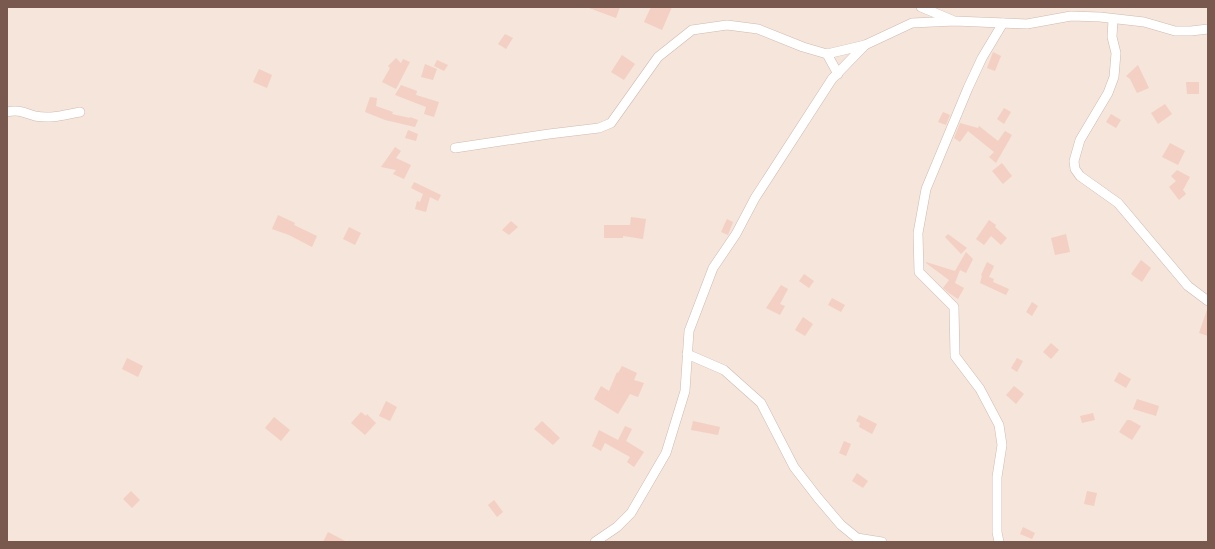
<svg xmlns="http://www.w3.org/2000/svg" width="1215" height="549" viewBox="0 0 1215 549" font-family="Rubik,sans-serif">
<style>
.residential{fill:#f5e5da}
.building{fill:#f3d0c3}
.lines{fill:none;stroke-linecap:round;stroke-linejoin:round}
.minor-casing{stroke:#d0bab0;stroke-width:10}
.minor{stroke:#fff;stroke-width:9}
</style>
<rect width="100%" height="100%" fill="#fdf4ec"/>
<!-- residential -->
<rect class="residential" x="7" y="7" width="1201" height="535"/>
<!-- building -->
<g class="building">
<path d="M589,7H620L616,18L589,8Z"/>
<path d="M651,7H672L662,30L644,22Z"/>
<path d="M505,34L513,38L506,49L498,44Z"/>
<path d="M993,52L1001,56L995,71L987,68Z"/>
<path d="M622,55L635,64L624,80L611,72Z"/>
<path d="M396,58L401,63L403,59L410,62L396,89L382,82L390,68L388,66Z"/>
<path d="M437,60L448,65L444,71L434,66Z"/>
<path d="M425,64L437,69L433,80L421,77Z"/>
<path d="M1138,65L1149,88L1137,93L1130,79L1126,76Z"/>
<path d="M259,69L272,75L267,88L253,82Z"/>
<path d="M1186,82H1199V94H1187Z"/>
<path d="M401,85L417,91L416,95L439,102L434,117L424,114L426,107L395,95Z"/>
<path d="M370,97L377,98L376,106L393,112L392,114L410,118V117L418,120L415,127L385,120L365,112Z"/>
<path d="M1165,104L1172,114L1158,124L1151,113Z"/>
<path d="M1004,108L1011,112L1004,124L997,119Z"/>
<path d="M943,112L950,115L946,125L938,122Z"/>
<path d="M1111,114L1121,120L1116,128L1106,122Z"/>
<path d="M960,123L978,128L979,126L998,141L1005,131L1012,135L996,163L989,157L994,152L968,131L960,142L954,138Z"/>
<path d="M408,130L418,134L416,141L405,138Z"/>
<path d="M1170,143L1185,151L1178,165L1162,157Z"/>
<path d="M395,147L401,151L396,158L411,165L404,179L393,174L396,170L381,167Z"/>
<path d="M1002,163L1012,176L1003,184L992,171Z"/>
<path d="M1177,170L1190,177L1183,190L1186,194L1179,200L1169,187L1176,181L1171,176Z"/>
<path d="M414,182L441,195L438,201L430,197L426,212L415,209L417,201L420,202L423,194L411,188Z"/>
<path d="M278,215L295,223L294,225L317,236L312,247L289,235L272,229Z"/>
<path d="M631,217L646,219L643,239L623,236V238H604V225H630Z"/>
<path d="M727,219L733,222L728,235L721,232Z"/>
<path d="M989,220L996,225L995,227L1007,238L1001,245L991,236L984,245L976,239Z"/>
<path d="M511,221L518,227L509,235L502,230Z"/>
<path d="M349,227L361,233L355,245L343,239Z"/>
<path d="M948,234L967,248L961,254L945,237Z"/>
<path d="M1066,234L1070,252L1055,255L1051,238Z"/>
<path d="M966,252L973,259L966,273L960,270L955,283L964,288L958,299L949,293L943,288L949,280L926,263V262L955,271Z"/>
<path d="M1141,260L1151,268L1142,282L1131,274Z"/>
<path d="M987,262L994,266L989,277L994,279L993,282L1009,289L1006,295L980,283L982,276L981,275Z"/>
<path d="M804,274L814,281L809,288L799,281Z"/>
<path d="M781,285L788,289L780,304L785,306L780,315L766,308Z"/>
<path d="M832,298L845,305L841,312L828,305Z"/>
<path d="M1032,302L1038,306L1032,316L1026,312Z"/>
<path d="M1207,310H1208V336L1199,333Z"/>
<path d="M803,317L813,324L805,336L795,330Z"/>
<path d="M1051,343L1059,350L1051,359L1043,352Z"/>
<path d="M127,358L143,366L138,377L122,369Z"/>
<path d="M1017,358L1023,361L1017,372L1011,368Z"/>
<path d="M622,366L637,373L634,380L644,383L638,397L630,394L618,414L594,399L601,386L609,391L617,372L618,373Z"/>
<path d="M1119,372L1131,379L1126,388L1114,381Z"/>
<path d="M1014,386L1024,394L1016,404L1006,395Z"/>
<path d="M1137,399L1159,406L1156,416L1133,409Z"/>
<path d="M386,401L397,407L390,421L379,416Z"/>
<path d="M361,412L366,416L367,414L376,423L365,435L351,423Z"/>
<path d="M1093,413L1095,420L1082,423L1080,416Z"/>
<path d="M859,415L877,424L872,434L859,427L860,423L856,421Z"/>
<path d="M274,417L290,430L281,441L265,428Z"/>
<path d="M1127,420H1130L1141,426L1132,440L1119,432Z"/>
<path d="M542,421L560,438L553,445L534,429Z"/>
<path d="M693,421L720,427L718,435L691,430Z"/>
<path d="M625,426L632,429L626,441L644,452L634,467L627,462L630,457L605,443L601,451L592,446L599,430L618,440Z"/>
<path d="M844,441L851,444L846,456L839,453Z"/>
<path d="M857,473L868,481L863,488L852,481Z"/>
<path d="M131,491L140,500L132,508L123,499Z"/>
<path d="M1087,491L1097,493L1094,506L1084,504Z"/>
<path d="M494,500L503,512L497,517L488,505Z"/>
<path d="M1023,527L1035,533L1032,539L1020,534Z"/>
<path d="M328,532L347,542H323Z"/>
</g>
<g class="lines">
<defs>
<g id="minor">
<path d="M921,7L952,20"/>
<path d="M1113,20L1112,37L1116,53L1114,77L1108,93L1080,140L1074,161L1075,169L1080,176L1118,203L1188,286L1208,301"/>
<path d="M827,54L838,74"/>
<path d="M7,112C18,109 25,113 35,116C50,119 66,115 80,112"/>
<path d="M455,148L549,134L599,128L611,123L658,57L692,30L727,25L758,29L803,47L827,54L865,45L912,23L955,21L1027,24L1071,16L1100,17L1144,22L1175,31H1191L1208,29"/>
<path d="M687,354L724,370L761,403L794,467L818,498L841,525L857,538L882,542"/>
<path d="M595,542L617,527L631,513L666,453L685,391L689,331L713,268L736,234L755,198L832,79L865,45"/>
<path d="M999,542L997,532V477L1002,445L999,425L980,389L955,356L954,307L919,272L918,233L926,189L968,88L982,58L1003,23"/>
</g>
</defs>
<!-- minor casing -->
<use href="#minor" class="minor-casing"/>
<!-- minor -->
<use href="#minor" class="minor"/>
</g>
<!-- border -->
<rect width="1215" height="549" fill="none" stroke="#79584d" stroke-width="16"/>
</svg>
